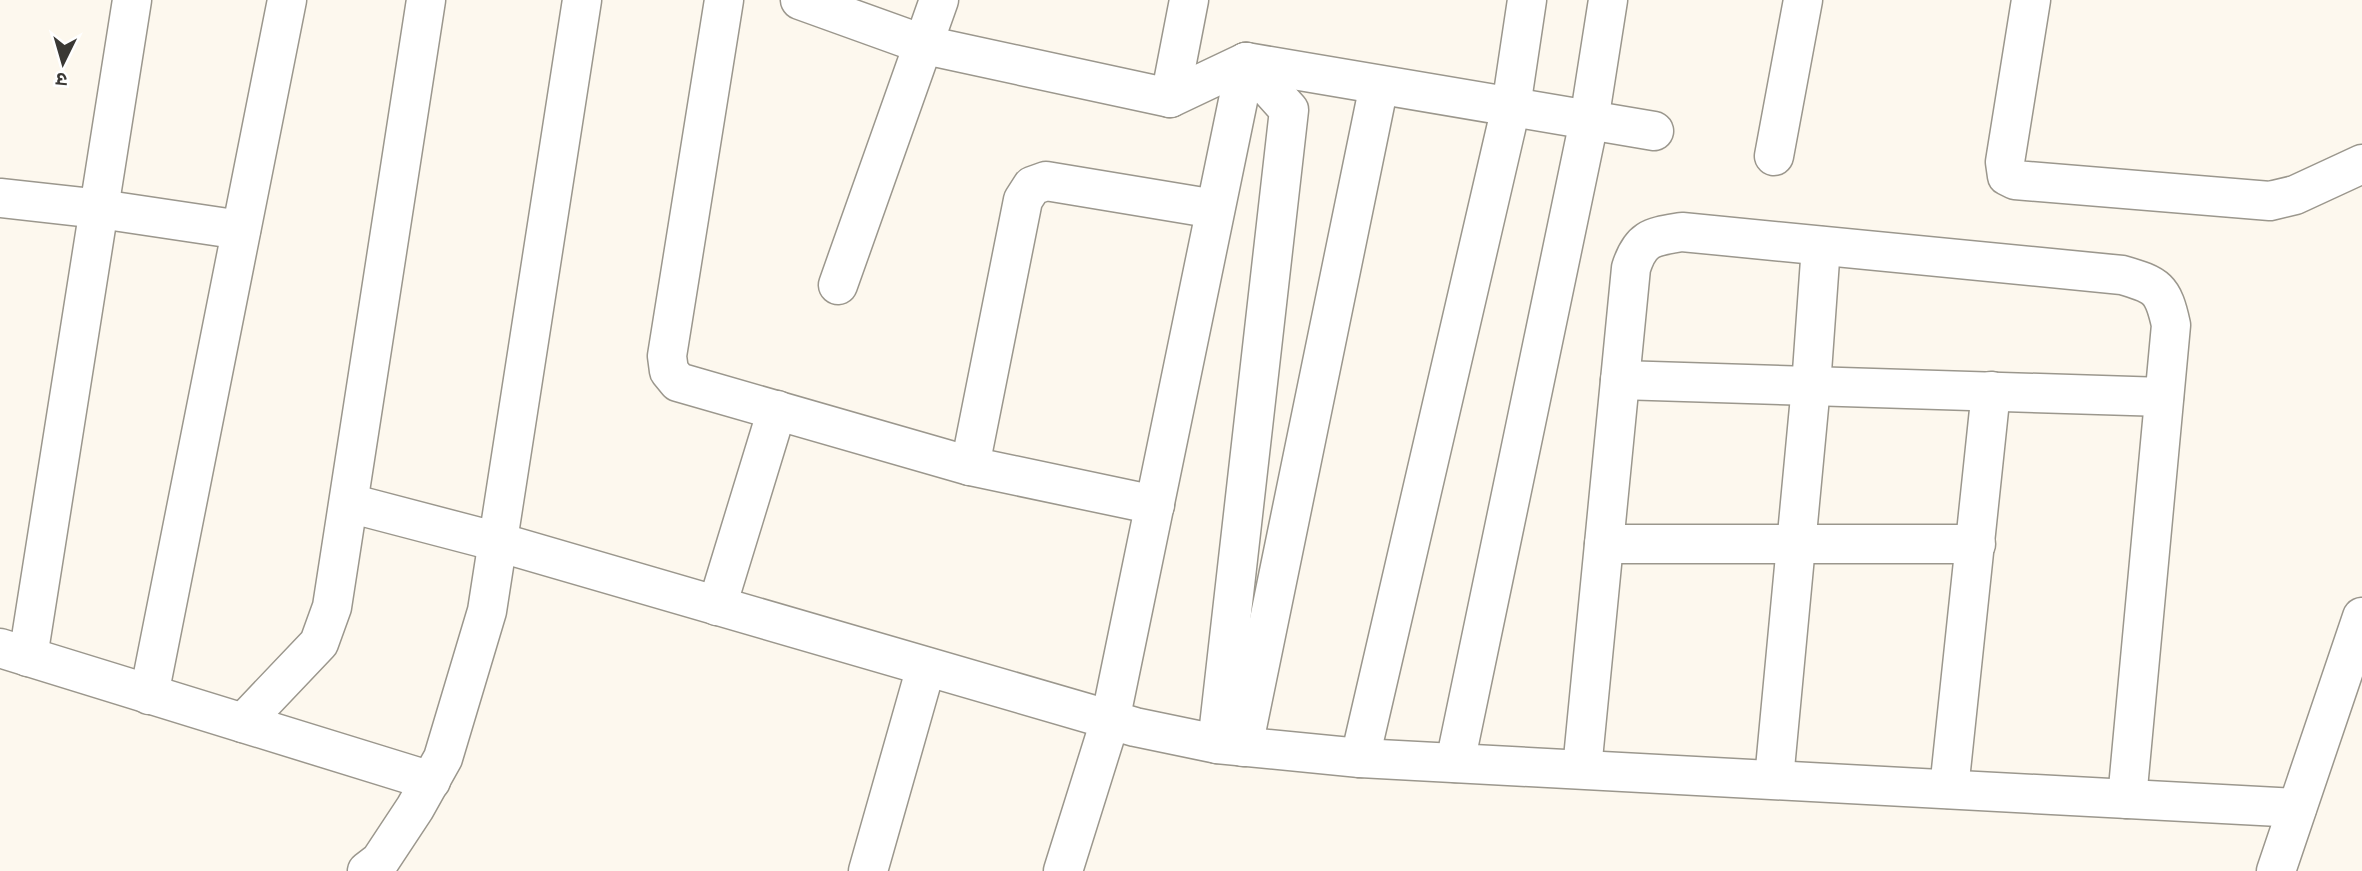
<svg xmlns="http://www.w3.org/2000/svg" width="2362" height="871" viewBox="0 0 2362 871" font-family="'IBM Plex Sans','Noto Sans Devanagari',sans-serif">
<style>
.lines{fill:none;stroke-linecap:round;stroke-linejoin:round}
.street-casing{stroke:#9b978d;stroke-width:41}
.street{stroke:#fff;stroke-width:38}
</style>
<rect width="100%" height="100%" fill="#fdf8ee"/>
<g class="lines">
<defs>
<g id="street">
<path d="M724,0L667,356L669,371L678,382L970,466L1155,505"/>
<path d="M800,0L925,45L1170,98L1246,62L1654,131"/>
<path d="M2031,0L2005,162L2007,176L2015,180L2270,201L2295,195L2362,164"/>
<path d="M1170,98L1189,0"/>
<path d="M1774,156L1803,0"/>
<path d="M0,198L100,209L241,230"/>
<path d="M838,285L939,0"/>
<path d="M1620,380L2164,397"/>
<path d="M970,466L1023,200L1032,186L1046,181L1215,209"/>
<path d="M349,503L498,542L1135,727L1217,744L1360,758L2297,808"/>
<path d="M1604,544H1976"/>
<path d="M717,606L777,410"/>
<path d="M0,648L431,781"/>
<path d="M28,657L132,0"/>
<path d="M149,695L287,0"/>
<path d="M243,723L319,643L332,607L426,0"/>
<path d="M1217,744L1289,110L1246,62"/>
<path d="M1243,747L1379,85"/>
<path d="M1360,758L1511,107L1527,0"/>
<path d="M1455,763L1589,121L1608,0"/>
<path d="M1582,769L1631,268C1641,237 1652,237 1682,232L2122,275C2157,285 2163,288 2171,325L2127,799"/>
<path d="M1774,779L1811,386L1821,246"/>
<path d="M1949,789L1991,391"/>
<path d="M367,871L380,861L415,808L443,758L487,611L582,0"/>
<path d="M868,871L926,667"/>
<path d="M1063,871L1110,721L1246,62"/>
<path d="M2276,871L2362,617"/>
</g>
</defs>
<!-- street casing -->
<use href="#street" class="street-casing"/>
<!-- street -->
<use href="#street" class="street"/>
</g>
<!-- north arrow -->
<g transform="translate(63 63) rotate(185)" stroke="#ffffff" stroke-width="5" paint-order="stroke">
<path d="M0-5L12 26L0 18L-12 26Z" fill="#3a3834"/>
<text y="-10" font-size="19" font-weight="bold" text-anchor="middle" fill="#3a3834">उ</text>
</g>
</svg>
